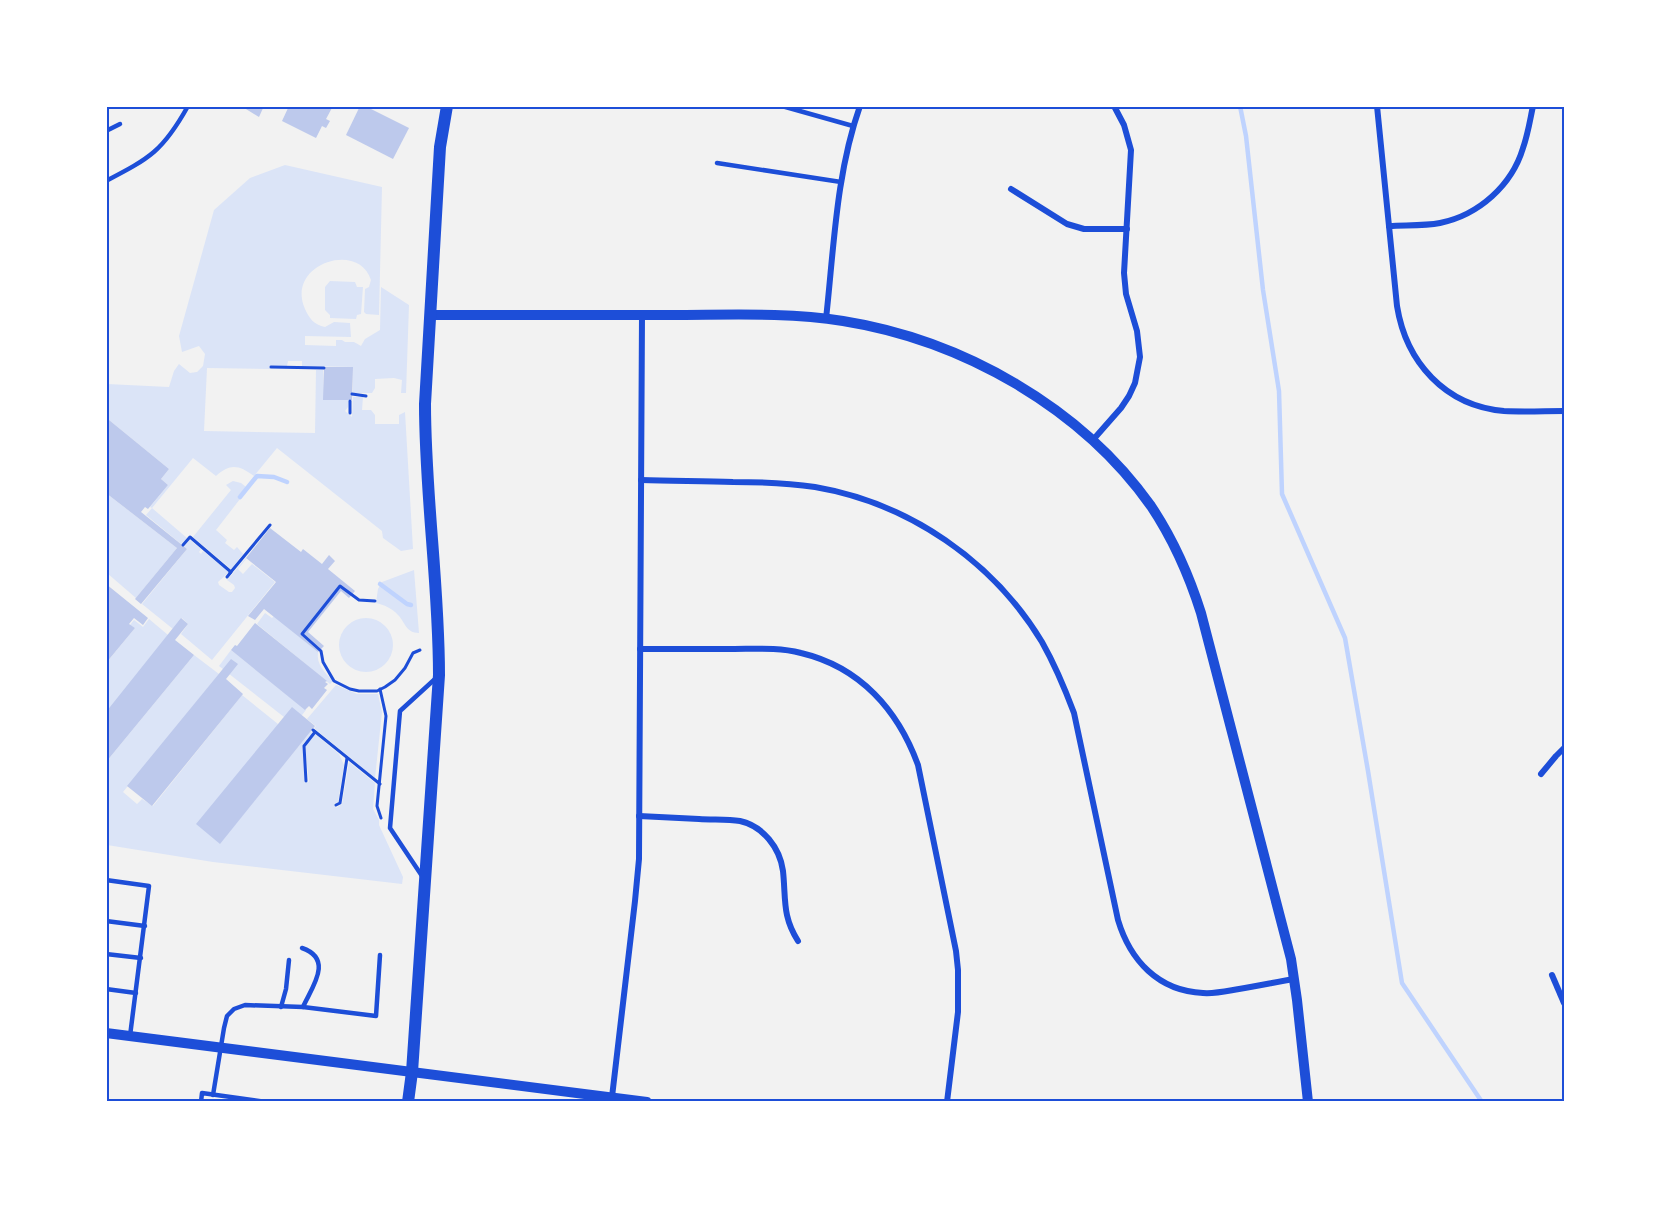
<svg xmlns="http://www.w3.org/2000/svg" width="1671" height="1208" viewBox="0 0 1671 1208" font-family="'Work Sans',sans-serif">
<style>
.green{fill:#dbe4f7}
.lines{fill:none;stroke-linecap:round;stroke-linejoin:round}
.stream{stroke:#bfd3fe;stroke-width:4.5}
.building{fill:#bdc9ec}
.path{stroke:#1d4ed8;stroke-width:3}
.service{stroke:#1d4ed8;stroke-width:4.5}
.minor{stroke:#1d4ed8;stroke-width:6}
.tertiary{stroke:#1d4ed8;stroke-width:10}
.secondary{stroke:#1d4ed8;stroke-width:12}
.neatline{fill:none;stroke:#1d4ed8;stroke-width:2}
</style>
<rect width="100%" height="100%" fill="#f2f2f2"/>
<!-- green -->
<g class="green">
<path d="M285,165L382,187L379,315L366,314L364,312L365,289L369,287L371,280C359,240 285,264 305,309C309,318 314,325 325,327L334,322L350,323L351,337L305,336V345L336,346V340H342L345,342H354L361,346L365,339L380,330L381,287L409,305L406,393H401L402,380L394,378L375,379V388L372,393H353V367L302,366V361H288L287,366H270V369L207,368L204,431L315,433L316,370H323L324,400H349L348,407L345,411L352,417L353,397H363L362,410H371L375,415V424H399V415L405,412L413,549L401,551L383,538L382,531L277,448L254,476C239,465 230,463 216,476L193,458L152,508L187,538L181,544L146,515L152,508L150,507L168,485L161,479L169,469L109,420L107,423V384L169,387L174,371L179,364L190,373L197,372L203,366L205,354L199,346L182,352L179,336L214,210L250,178Z"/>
<path d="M330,281L355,282L357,287H363L361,314L357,315L356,319L330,318V315L325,310V287Z"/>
<path d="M233,481L241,483L246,487L238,496L240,499L216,530L227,540L225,543L234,550L237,547L243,554L231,569L193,537L231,490L226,485Z"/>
<path d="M106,493L177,548L136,598L107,573Z"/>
<path d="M190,540L201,549L199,552L201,554L203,551L229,572L218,582L219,585L229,592H232L235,588L234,585L227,580L246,558H247L238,569L243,574L252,564L275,582L212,660L181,634L188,624L182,618L173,629L142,604L187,549L184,547Z"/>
<path d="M414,570L419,633C406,633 405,622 398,615C392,608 384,605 376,603L378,589L382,582Z"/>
<path d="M265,613L272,618L274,616L318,652C316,664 325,673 333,681L330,684L257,624Z"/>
<circle cx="366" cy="645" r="27"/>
<path d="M149,619L168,635L107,712V662L135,628L130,625L134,620L143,627Z"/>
<path d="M231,650L306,710L302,715L284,717L219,666Z"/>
<path d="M194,655L219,674L123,792L137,804L142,799L153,806L242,695L278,724L218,842L220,843L311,731L312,733L303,744L305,781L309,782L305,746L315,734L339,754L344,765L338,802L334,804L336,808L342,804L349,762L375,783L373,809L379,820V825L403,877L402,884L213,862L107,845L106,762Z"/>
<path d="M336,685L357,694H378L382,712L375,778L314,728L316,726L307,719Z"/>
</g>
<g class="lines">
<!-- stream -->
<g class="stream">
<path d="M1240,106L1246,136L1263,290L1279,391L1282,494L1345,638L1368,771L1402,983L1482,1102"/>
<path d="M240,497L257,476L274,477L287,482"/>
<path d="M380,584L407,604L411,605"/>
</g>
</g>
<!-- building -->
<g class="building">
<path d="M241,106H264L259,117Z"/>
<path d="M289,106H333L326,119L330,121L326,128L322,126L316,138L282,121Z"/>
<path d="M360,106H365L409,128L393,159L346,135Z"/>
<path d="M324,367H353L352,400H323Z"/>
<path d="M109,420L169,469L161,479L168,485L148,509L145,507L141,512L187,549L141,604L135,599L177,548L106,493V423Z"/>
<path d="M270,528L301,552L303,549L322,564L329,555L335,561L328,569L355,591L349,598L341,591L308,632L324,646L318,652L264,609L255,620L248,616L276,582L246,558Z"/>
<path d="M106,584L148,618L143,625L134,618L129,624L135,628L106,663Z"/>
<path d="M181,618L188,624L175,640L194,655L106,762V712Z"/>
<path d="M255,623L327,681L325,682L328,684L324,688L327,690L312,709L309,706L305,710L231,650L235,645L237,646Z"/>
<path d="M231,659L238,664L226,679L243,694L152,806L127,786Z"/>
<path d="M292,707L315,726L220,844L196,824Z"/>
</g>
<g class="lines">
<!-- path -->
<g class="path">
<path d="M271,367L324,368"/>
<path d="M352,394L366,396"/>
<path d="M350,413V401"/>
<path d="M183,545L190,537L231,572L227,577"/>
<path d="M230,573L270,525"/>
<path d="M375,601L359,600L340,586L302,634L321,651L323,662L334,681L350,689L359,691H377L385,687L395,680L405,668L413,653L420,650"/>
<path d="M380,689L386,716L377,806L381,818"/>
<path d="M313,730L380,784"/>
<path d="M306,781L304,746L315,732"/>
<path d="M336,805L340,803L347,758"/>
</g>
<!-- service -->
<g class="service">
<path d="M782,106L853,126"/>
<path d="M106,131L120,124"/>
<path d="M717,163L841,182"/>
<path d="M106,181C150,158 163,151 188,106"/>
<path d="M422,876L390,828L400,711L435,679"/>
<path d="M106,880L149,886L130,1036"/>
<path d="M106,921L145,926"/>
<path d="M302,948C334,959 312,987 303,1007"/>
<path d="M106,954L141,958"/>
<path d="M106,989L136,993"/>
<path d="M281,1007L286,989L289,960"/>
<path d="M213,1095L224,1028L227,1016L234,1009L245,1005L303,1007L376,1016L380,955"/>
<path d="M201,1102L202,1093L266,1102"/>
</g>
<!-- minor -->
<g class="minor">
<path d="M1377,106L1397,306C1406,362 1445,406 1504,411C1524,412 1545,411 1564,411"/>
<path d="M1011,189L1067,224L1084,229H1127"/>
<path d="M1389,226C1406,225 1424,226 1440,223C1479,215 1512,185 1523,148C1528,134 1530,120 1533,106"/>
<path d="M826,319C834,247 836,174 860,106"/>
<path d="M1092,441L1121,408L1129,396L1135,383L1140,357L1137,331L1126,294L1124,273L1131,150L1124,125L1114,106"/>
<path d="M641,480C672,481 702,481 733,482C760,482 788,483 815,487C909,503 993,561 1042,642C1055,665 1065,689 1074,713L1118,920C1130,960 1158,991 1203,993C1215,994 1227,991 1239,989C1258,986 1276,982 1294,979"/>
<path d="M640,649C671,649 701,649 732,649C755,649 778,647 801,653C860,667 898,710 918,765L956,951L958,970V1012L947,1102"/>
<path d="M1541,774L1556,756L1564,748"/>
<path d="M639,816C659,817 679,818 699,819C712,820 727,819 740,821C763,826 780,848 783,871C786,899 782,916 798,941"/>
<path d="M1552,975L1564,1003"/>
<path d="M612,1097L635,901L639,859L642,315"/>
</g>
<!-- tertiary -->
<g class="tertiary">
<path d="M430,315C511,315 591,315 671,315C729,315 786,312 843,321C962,340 1081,407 1151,506C1173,539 1189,575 1201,613L1291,959L1297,1000L1308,1102"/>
<path d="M106,1033L647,1102"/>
</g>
<!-- secondary -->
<path class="secondary" d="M408,1102L412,1072L439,675C439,584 425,495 425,404L440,147L447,106"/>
</g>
<!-- border -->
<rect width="1671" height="1208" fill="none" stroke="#ffffff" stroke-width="216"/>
<rect x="108" y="108" width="1455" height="992" class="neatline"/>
</svg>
